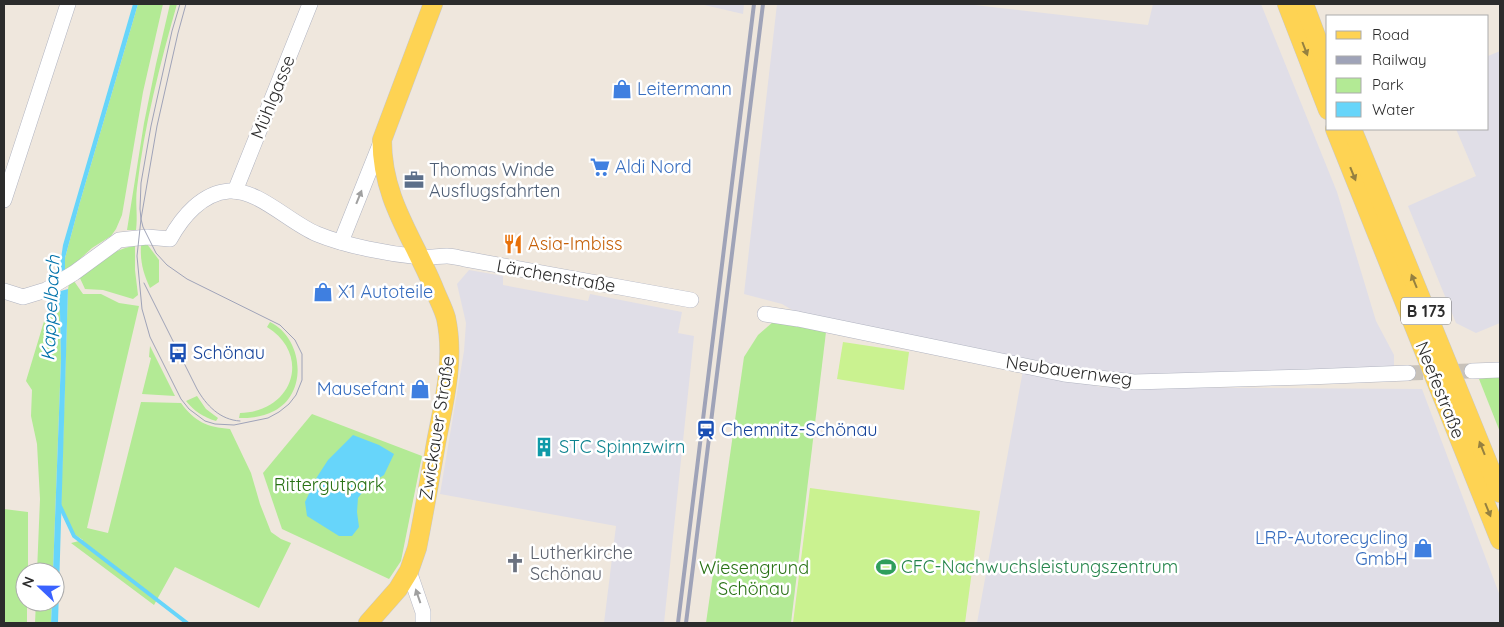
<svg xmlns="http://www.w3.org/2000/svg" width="1504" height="627" viewBox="0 0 1504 627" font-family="Quicksand,sans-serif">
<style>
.industrial{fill:#e0dee7}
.green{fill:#b3ea95}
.pitch{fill:#caf290}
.water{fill:#67d5fa}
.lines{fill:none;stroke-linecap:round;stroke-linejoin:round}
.stream{stroke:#67d5fa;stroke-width:4}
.minor-tunnel{stroke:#c8c2ba;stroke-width:15;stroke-dasharray:15 8;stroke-linecap:butt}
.minor-casing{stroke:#b1b4c1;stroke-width:16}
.major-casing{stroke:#c8c8c8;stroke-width:20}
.minor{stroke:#fff;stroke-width:15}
.major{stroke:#fed353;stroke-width:19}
.tram{stroke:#9fa3b8;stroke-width:1}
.rail{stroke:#9fa3b8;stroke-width:4}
.oneway{fill:#958040}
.oneway2{fill:#a0a0a0}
.labels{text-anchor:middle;stroke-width:5;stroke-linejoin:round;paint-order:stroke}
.shield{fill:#fff;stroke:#6b6b6b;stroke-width:1}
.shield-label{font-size:16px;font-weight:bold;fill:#2c2c2c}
.shop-label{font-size:18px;fill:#366cbe;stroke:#fff;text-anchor:start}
.street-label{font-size:18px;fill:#2c2c2c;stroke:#fff}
.service-label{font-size:18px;fill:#4e5e75;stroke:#fff;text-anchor:start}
.food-label{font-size:18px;fill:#c56008;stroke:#fff;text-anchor:start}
.transit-label{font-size:18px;fill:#164399;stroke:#fff;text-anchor:start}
.culture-label{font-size:18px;fill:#0d838f;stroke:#fff;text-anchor:start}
.park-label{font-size:18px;fill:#287114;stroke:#fff}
.worship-label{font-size:18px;fill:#5b616d;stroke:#fff;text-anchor:start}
.leisure-label{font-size:18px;fill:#27864d;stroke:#fff;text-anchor:start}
.water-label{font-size:19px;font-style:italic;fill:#0173ab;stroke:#fff}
</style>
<rect width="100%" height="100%" fill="#efe7dd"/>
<!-- industrial -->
<g class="industrial">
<path d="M700,4H744L743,14Z"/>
<path d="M777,4H966L1148,25L1153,4H1261L1337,192L1376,321L1394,355V370L1137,376L1057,368L799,314L782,304L744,294Z"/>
<path d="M1500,51V323L1476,333L1456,323L1408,206L1476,176L1456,129H1488V56Z"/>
<path d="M469,270L503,276V285L588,301L590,294L682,312L678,333L694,336L664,623H604L616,526L440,494L464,351L466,323L457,284Z"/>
<path d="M1023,370L1101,387L1422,389L1500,596V623H977Z"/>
</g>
<!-- green -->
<g class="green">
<path d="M138,4H163L143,92L122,215L116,229L111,236L92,248L71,267L65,270V258L80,202Z"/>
<path d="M170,4H177C160,64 144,126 137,188C135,202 138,216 136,230H127L144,123L156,64Z"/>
<path d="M147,244L159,260V282L150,288C143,273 140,261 141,245Z"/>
<path d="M135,246V270L138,295L133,299L103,290L85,289L79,276C96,265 114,248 135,246Z"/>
<path d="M74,281L83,294H101L119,303L139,306L87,528L108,533L141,402L181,403C195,422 207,427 230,429L251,473L260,504L271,532L281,539L291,543L259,608L175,567L154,605L71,543L83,540L74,534L61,505L68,289L69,284Z"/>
<path d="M57,292L60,312L61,359L53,572H37L40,499L37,444L31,416L32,390L26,381L52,295Z"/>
<path d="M270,322C303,338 309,393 274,411C263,417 251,418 239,418L240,413C293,412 312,355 267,327Z"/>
<path d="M773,322L826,332L791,623H706L744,357L758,335Z"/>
<path d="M150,346L175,396L142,394L151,358L149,357Z"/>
<path d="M1500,376V432L1479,379Z"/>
<path d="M197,396L206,409L218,418L216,421C203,417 194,411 186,401Z"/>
<path d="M312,414L422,456L401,561L389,579L282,529L263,473Z"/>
<path d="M4,509L28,512V572H25V602H27V623H4Z"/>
<path d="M36,602H52L51,623H35Z"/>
</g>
<!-- pitch -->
<g class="pitch">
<path d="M843,342L909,352L904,390L837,379Z"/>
<path d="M810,488L980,511L965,623H793Z"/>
</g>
<!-- water -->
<g class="water">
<path d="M133,4H138L80,202L65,258V270L59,272L63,245Z"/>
<path d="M68,289L58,623H51L52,602H55V572H53L61,359L60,312L57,292Z"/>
<path d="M353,435L379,445L394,454L384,475L368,485L358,498L357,512L359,527L352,536H339L307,516L305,502L317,477L328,460Z"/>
</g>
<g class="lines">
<!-- stream -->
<path class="stream" d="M60,506L74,536L187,623"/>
<!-- minor-tunnel -->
<path class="minor-tunnel" d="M1408,373L1472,371"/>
<defs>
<g id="minor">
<path d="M235,191L310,4"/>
<path d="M4,200L68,4"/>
<path d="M341,242L381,142"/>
<path d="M4,291L23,297L46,290L74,273L119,240L147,237L170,239C182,217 202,193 229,191C258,189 290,223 317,234C346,246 389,254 420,257C429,258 438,256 447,256C453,256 459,258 465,259L691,300"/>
<path d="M765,314L798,319L1064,374L1134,382L1308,377L1408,373"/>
<path d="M1472,371L1500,370"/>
<path d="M409,571L423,612V623"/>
</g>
<g id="major">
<path d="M1287,4L1328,110"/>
<path d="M1304,4L1328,68"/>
<path d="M1335,129L1500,540"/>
<path d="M1352,129L1500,493"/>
<path d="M368,623L398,589L409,571L417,548C424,513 430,478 436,443C444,401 455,360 446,318C443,307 437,297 433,286C412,236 382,198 382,140L433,4"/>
</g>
</defs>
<!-- minor casing -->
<use href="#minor" class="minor-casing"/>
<!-- major casing -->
<use href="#major" class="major-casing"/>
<!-- minor -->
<use href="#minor" class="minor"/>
<!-- major -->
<use href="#major" class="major"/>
<!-- tram -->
<g class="tram">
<path d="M180,4L172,31L151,126L141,183L140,209L141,219L143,227L156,253L167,265L187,279L280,325L295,340L302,354V380L296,395L289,404L279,412L268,418L234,425L215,424L205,421L189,409L181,399L150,337L142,309L137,256L141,219L157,126L178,33L186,4"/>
<path d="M144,283L197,389C206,405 220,420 240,421"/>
</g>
<!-- rail -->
<g class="rail">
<path d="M678,623L754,4"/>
<path d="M686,623L763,4"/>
</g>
</g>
<!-- one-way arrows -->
<defs><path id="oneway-solid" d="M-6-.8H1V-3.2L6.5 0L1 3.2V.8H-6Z" transform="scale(1.25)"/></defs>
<g class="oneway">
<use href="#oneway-solid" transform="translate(1305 49) rotate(69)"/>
<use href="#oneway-solid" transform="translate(1353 174) rotate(68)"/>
<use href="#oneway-solid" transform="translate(1414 281) rotate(-112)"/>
<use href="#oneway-solid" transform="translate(1482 448) rotate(-112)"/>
<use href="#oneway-solid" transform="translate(1488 510) rotate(68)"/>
</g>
<g class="oneway2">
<use href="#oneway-solid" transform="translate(359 197) rotate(-68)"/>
<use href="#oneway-solid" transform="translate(418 596) rotate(-109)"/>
</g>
<!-- icons -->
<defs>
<symbol id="shop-bare" viewBox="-9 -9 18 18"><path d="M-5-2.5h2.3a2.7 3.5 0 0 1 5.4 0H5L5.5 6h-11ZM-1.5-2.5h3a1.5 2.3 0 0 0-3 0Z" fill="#3f7fe0" stroke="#fff" stroke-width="2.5" paint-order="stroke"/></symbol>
<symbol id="supermarket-bare" viewBox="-9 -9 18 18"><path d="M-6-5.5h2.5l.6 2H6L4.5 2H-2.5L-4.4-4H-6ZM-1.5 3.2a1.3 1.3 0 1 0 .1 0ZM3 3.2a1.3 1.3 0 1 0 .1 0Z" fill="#3f7fe0" stroke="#fff" stroke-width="2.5" paint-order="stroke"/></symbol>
<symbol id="office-bare" viewBox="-9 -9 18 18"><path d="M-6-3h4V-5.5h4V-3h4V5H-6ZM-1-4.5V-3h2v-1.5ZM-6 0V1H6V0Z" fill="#5c6f8a" stroke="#fff" stroke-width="2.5" paint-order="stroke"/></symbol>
<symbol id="restaurant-bare" viewBox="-9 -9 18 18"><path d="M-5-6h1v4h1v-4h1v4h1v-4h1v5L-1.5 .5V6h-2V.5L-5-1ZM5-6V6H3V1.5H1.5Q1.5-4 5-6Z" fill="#e8710a" stroke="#fff" stroke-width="2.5" paint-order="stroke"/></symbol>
<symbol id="bus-bare" viewBox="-9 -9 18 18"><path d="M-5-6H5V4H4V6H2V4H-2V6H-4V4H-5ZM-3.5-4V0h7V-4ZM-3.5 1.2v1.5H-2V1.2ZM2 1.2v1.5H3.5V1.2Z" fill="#1a4fb4" stroke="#fff" stroke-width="2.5" paint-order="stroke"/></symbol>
<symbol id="station-bare" viewBox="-9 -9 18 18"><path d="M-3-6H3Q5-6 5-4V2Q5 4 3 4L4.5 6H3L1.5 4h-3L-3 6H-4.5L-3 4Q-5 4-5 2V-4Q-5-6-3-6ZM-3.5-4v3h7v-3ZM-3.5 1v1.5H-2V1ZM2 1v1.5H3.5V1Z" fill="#1a4fb4" stroke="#fff" stroke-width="2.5" paint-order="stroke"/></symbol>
<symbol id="building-bare" viewBox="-9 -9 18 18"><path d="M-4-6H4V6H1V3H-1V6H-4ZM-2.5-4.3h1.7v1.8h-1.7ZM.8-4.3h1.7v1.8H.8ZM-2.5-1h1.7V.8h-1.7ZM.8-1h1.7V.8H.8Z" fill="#0f9aa8" stroke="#fff" stroke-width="2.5" paint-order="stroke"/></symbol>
<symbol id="church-bare" viewBox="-9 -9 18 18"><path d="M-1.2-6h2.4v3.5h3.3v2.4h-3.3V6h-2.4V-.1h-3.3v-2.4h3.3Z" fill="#6b7280" stroke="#fff" stroke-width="2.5" paint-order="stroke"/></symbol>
<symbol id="stadium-bare" viewBox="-9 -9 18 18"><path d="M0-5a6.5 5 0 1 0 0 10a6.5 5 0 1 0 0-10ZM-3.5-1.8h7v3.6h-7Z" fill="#2e9e5b" stroke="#fff" stroke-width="2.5" paint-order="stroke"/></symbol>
</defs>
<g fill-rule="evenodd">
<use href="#shop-bare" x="608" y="75" width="28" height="28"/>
<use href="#supermarket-bare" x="586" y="153" width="28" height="28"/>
<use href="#office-bare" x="400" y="166" width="28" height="28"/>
<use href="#restaurant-bare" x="499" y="230" width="28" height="28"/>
<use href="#shop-bare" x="309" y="278" width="28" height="28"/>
<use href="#bus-bare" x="164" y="339" width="28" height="28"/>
<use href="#shop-bare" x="406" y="375" width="28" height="28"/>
<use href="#station-bare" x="692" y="416" width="28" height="28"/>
<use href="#building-bare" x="530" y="433" width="28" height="28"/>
<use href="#shop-bare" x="1409" y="534" width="28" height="28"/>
<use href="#church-bare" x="501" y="549" width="28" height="28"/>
<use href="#stadium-bare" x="872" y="553" width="28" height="28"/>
</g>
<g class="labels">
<!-- shield labels -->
<rect class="shield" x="1401" y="297.5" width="50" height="27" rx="4"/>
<g class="shield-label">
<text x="1426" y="317">B 173</text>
</g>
<!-- shop labels -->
<g class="shop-label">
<text x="637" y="95">Leitermann</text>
<text x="615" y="173">Aldi Nord</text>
<text x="338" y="298">X1 Autoteile</text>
<text x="405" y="395" text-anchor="end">Mausefant</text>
<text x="1408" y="544" text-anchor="end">LRP-Autorecycling<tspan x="1408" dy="21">GmbH</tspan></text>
</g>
<!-- street labels -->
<g class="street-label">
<text transform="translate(273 97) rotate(-68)" y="6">Mühlgasse</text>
<text transform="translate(556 276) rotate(10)" y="6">Lärchenstraße</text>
<text transform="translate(1069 371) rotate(8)" y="6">Neubauernweg</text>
<text transform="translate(1440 390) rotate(68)" y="6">Neefestraße</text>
<text transform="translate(437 428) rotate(-81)" y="6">Zwickauer Straße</text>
</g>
<!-- service labels -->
<g class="service-label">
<text x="429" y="176">Thomas Winde<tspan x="429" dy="21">Ausflugsfahrten</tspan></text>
</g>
<!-- food labels -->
<g class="food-label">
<text x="528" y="250">Asia-Imbiss</text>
</g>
<!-- transit labels -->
<g class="transit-label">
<text x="193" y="359">Schönau</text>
<text x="721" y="436">Chemnitz-Schönau</text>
</g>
<!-- culture labels -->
<g class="culture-label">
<text x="559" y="453">STC Spinnzwirn</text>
</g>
<!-- park labels -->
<g class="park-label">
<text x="329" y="491">Rittergutpark</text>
<text x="754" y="574">Wiesengrund<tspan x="754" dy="21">Schönau</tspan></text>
</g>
<!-- worship labels -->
<g class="worship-label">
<text x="530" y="559">Lutherkirche<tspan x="530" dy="21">Schönau</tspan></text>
</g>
<!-- leisure labels -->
<g class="leisure-label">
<text x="901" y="573">CFC-Nachwuchsleistungszentrum</text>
</g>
<!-- water labels -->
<g class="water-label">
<text transform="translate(50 308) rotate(-87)" y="7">Kappelbach</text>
</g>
</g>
<!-- border -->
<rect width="1504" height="627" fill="none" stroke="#2c2c2c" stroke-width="10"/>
<!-- legend -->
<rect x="1326" y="15" width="162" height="115" fill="#ffffff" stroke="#ababab"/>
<rect x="1336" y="31" width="25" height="8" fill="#fed353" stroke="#ababab"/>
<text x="1372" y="40" font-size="15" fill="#2c2c2c">Road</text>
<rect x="1336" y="56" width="25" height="8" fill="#9fa3b8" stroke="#ababab"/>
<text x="1372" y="65" font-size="15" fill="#2c2c2c">Railway</text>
<rect x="1336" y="78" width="25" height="15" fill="#b3ea95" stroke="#ababab"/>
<text x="1372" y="90" font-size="15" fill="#2c2c2c">Park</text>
<rect x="1336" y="102" width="25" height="15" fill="#67d5fa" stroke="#ababab"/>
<text x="1372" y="115" font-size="15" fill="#2c2c2c">Water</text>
<!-- north arrow -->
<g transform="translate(40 587) rotate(292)"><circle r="24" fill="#ffffff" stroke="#ababab"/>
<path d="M0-4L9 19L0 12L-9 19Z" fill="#3a62ff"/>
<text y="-8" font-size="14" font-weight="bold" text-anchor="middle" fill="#2c2c2c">N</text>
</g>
</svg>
